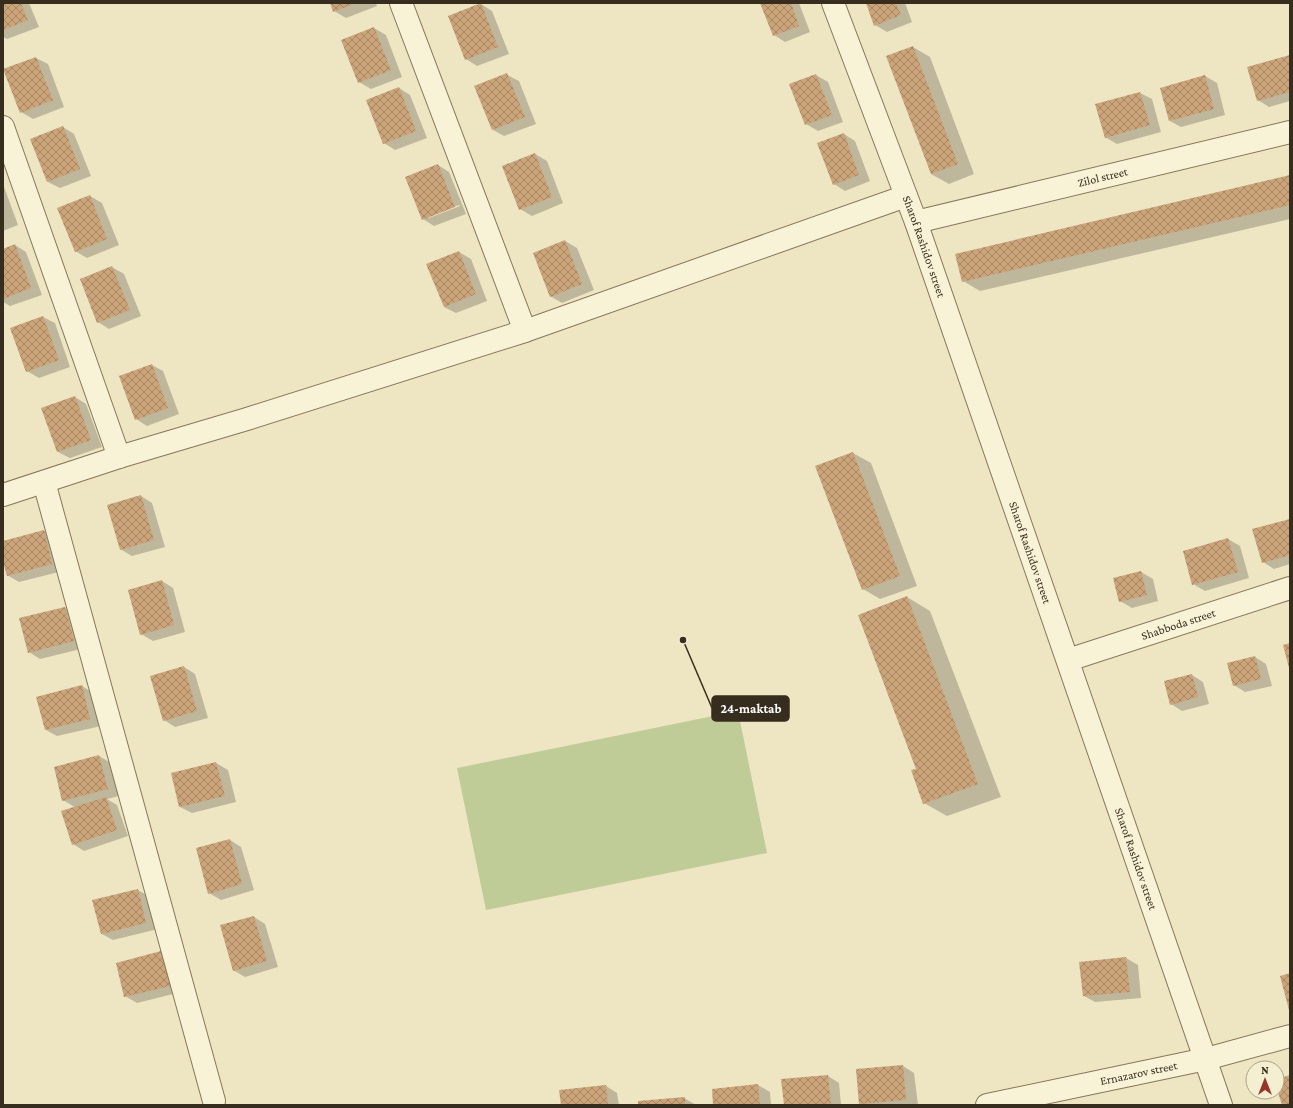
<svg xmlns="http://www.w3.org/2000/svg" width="1293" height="1108" viewBox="0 0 1293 1108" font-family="'Crimson Pro',serif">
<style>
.grass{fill:#c0cc97}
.shadow{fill:#0003;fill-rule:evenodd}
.building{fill:url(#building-cross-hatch)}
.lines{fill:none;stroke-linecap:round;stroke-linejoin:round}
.street-casing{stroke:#87775a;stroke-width:24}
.street{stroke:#f8f2d6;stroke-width:22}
.labels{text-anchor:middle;stroke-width:3;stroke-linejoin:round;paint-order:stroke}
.street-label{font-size:12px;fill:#372d1e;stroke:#f5efd2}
.leader{fill:none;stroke:#372d1e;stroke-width:1.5}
.callout-dot{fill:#372d1e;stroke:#f5efd2;stroke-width:1.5}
.callout{fill:#372d1e;stroke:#372d1e;stroke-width:1.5}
.callout-label{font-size:13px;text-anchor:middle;font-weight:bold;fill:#fff}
</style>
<defs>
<pattern id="building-cross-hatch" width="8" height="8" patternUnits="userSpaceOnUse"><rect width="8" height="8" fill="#cba479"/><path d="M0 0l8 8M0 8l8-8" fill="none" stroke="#a68663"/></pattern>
</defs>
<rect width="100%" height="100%" fill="#eee5c3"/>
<!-- grass -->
<path class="grass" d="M738,711L767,853L486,910L457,768Z"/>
<!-- shadow -->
<g class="shadow">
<path d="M3,3H29L39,27L7,39L3,37Z"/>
<path d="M331,3H376L377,6L346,18L334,11Z"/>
<path d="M761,3H799L810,32L785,42L774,35Z"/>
<path d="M867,3H905L912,22L887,32L875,25Z"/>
<path d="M481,4L492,11L509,54L477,66L466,59Z"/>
<path d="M374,28L386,35L402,77L371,89L359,82Z"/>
<path d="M913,47L930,57L974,174L949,184L931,174Z"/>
<path d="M1290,56V101L1269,107L1258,100Z"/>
<path d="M36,58L48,64L64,107L33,119L21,112Z"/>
<path d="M507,75L519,81L536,124L504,136L493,130Z"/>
<path d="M816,75L828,82L843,122L818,131L806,124Z"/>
<path d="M1205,76L1217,83L1225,115L1181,127L1170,121Z"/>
<path d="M399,88L410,95L427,138L395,150L384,143Z"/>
<path d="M1140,93L1152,99L1161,132L1117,144L1105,137L1096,105Z"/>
<path d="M63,127L74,134L91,176L60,188L48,182Z"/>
<path d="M844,134L855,141L870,181L845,191L834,184Z"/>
<path d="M535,154L547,161L563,203L532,216L520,209Z"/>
<path d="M438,165L449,172L466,214L434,226L423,219ZM459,205L460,206L429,218V216Z"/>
<path d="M1290,176V219L980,291L963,281Z"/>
<path d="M3,184L18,225L3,231Z"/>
<path d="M90,196L102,203L119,245L87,258L75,251Z"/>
<path d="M565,241L577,248L594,290L562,303L550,296Z"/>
<path d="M15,245L26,252L42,295L10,306L3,302V250Z"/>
<path d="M459,252L471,259L487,301L456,313L444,307Z"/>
<path d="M112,267L124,274L141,316L109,329L98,322Z"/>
<path d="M43,317L55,323L70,367L39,378L27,371Z"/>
<path d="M152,365L163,371L179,414L147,426L136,419Z"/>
<path d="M75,397L86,404L102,447L70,458L58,452L43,409Z"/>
<path d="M853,453L871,463L917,586L880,599L863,589Z"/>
<path d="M141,496L152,503L165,547L132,556L120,549Z"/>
<path d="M1290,520V564L1274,569L1263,562Z"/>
<path d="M44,531L55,538L63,571L19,582L7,575L3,557V542Z"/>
<path d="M1228,539L1240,546L1249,578L1205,591L1193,584Z"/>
<path d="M1141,572L1153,579L1158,601L1132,608L1120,601Z"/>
<path d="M162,581L173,588L185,632L153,641L141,634Z"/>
<path d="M907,597L930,611L1001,797L947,816L924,803L917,769Z"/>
<path d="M65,608L77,615L85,648L40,659L29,652Z"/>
<path d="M1255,657L1266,664L1272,686L1245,692L1234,685Z"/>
<path d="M184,667L195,674L208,718L175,727L164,720Z"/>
<path d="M1192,675L1203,682L1209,704L1182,711L1171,704Z"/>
<path d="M82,686L93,693L101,726L57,736L46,730Z"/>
<path d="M99,756L111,763L119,796L107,799L117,805L128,836L84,851L73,844L76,808L63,800Z"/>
<path d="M216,763L228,770L236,802L192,813L180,807L172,774Z"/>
<path d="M230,840L241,847L254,890L221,900L209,893Z"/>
<path d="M138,890L150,897L158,929L113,940L102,934Z"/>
<path d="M254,917L265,924L278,967L245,977L233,970Z"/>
<path d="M161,952L173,959L181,992L137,1003L125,996Z"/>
<path d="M1126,958L1138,965L1141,998L1095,1002L1084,996Z"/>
<path d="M903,1066L914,1073L918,1105H862L860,1104Z"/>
<path d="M828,1076L839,1083L841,1105H785Z"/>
<path d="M758,1085L770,1092L771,1105H714Z"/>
<path d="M606,1086L617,1093L619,1105H562Z"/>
<path d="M684,1098L696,1105H639Z"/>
</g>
<!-- building -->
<g class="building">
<path d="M3,3H21L28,20L3,30Z"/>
<path d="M330,3H356L333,12Z"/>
<path d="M481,3L498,47L465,60L448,16Z"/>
<path d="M760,3H791L799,26L773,36Z"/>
<path d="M866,3H896L901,15L874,26Z"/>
<path d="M374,27L391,70L358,83L341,40Z"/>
<path d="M913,46L958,164L931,174L886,56Z"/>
<path d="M1290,55V92L1257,101L1247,67Z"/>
<path d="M36,57L53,100L20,113L3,69Z"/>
<path d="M507,73L525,117L492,130L474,86Z"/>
<path d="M816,74L832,115L805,125L789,84Z"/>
<path d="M1205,75L1214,109L1169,121L1160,88Z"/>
<path d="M399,87L416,131L383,144L366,100Z"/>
<path d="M1140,92L1150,125L1105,138L1095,104Z"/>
<path d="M63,126L80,169L47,182L30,139Z"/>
<path d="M844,133L859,175L833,185L817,143Z"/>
<path d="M535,153L552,197L519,210L502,166Z"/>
<path d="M438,164L455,207L422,220L405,177Z"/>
<path d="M1290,175V205L962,282L955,254Z"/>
<path d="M90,195L107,239L75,252L57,208Z"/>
<path d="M565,240L582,284L550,297L533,253Z"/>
<path d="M15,244L31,288L3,299V249Z"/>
<path d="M459,251L476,294L444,307L426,264Z"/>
<path d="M112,266L130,310L97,323L80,279Z"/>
<path d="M43,316L59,360L26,372L10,328Z"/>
<path d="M152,364L168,408L135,420L119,376Z"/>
<path d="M75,396L91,440L57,452L41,408Z"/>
<path d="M853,452L900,576L862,590L815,466Z"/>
<path d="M141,495L154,540L120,550L107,505Z"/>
<path d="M1290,519V555L1262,563L1252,529Z"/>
<path d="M44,530L52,564L7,576L3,562V541Z"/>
<path d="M1228,538L1238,572L1192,585L1183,551Z"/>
<path d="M1141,571L1147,595L1119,602L1113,578Z"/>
<path d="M162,580L174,625L140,635L128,590Z"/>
<path d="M907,596L978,784L923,804L911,770L916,769L858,615Z"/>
<path d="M65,607L74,641L28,653L19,618Z"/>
<path d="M1290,643V668H1289L1283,645Z"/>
<path d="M1255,656L1261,679L1233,686L1227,663Z"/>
<path d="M184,666L197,711L163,721L150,676Z"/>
<path d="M1192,674L1198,697L1170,705L1164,681Z"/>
<path d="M82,685L90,719L45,730L36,697Z"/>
<path d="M99,755L108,789L62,801L54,767Z"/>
<path d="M216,762L225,796L179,807L171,773Z"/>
<path d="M106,797L117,830L72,845L61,811Z"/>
<path d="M230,839L242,884L208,894L196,848Z"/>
<path d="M138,889L146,923L101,934L92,900Z"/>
<path d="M254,916L267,961L233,971L220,925Z"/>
<path d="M161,951L170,986L124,997L116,963Z"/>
<path d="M1126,957L1130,992L1083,996L1079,962Z"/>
<path d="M1290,973V1010H1289L1280,976Z"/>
<path d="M903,1065L906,1100L859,1104L856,1069Z"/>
<path d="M828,1075L831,1105H784L781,1079Z"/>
<path d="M1290,1075V1105H1282L1277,1089V1079Z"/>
<path d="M758,1084L760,1105H713L712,1089Z"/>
<path d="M606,1085L608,1105H561L559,1090Z"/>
<path d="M685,1097V1105H638V1101Z"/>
</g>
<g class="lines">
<defs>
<g id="street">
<path d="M401,3L525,331"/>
<path id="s1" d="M833,3L916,222L1221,1105"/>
<path d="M3,127L119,457"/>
<path id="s2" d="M916,222L1290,132"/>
<path d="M44,482L214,1101"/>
<path d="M3,495L119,457L247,419L525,331L906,196"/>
<path id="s3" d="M1068,660L1290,588"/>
<path id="s4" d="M987,1105L1206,1059L1290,1036"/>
</g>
</defs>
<!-- street casing -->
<use href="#street" class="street-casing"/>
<!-- street -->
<use href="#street" class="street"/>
</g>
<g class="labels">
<!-- street labels -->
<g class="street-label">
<text dy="4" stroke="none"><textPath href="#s2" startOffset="192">Zilol street</textPath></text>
<text dy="4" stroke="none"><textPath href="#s1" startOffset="260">Sharof Rashidov street</textPath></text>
<text dy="4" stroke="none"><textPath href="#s1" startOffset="584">Sharof Rashidov street</textPath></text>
<text dy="4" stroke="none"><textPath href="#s3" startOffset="116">Shabboda street</textPath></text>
<text dy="4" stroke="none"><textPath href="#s1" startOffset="908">Sharof Rashidov street</textPath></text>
<text dy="4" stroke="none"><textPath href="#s4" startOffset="155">Ernazarov street</textPath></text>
</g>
</g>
<!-- callouts -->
<path class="leader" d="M683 640L712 708"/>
<circle class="callout-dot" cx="683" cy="640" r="4"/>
<rect class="callout" x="712" y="696" width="77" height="25" rx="4"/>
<g class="callout-label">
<text x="751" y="713">24-maktab</text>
</g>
<!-- border -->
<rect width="1293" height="1108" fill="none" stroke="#372d1e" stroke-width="8"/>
<!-- north arrow -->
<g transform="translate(1265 1080)"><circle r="19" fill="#f5efd2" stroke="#a9a18a"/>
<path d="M0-3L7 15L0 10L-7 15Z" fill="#96352a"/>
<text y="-6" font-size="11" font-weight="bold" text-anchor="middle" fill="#372d1e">N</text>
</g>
</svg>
